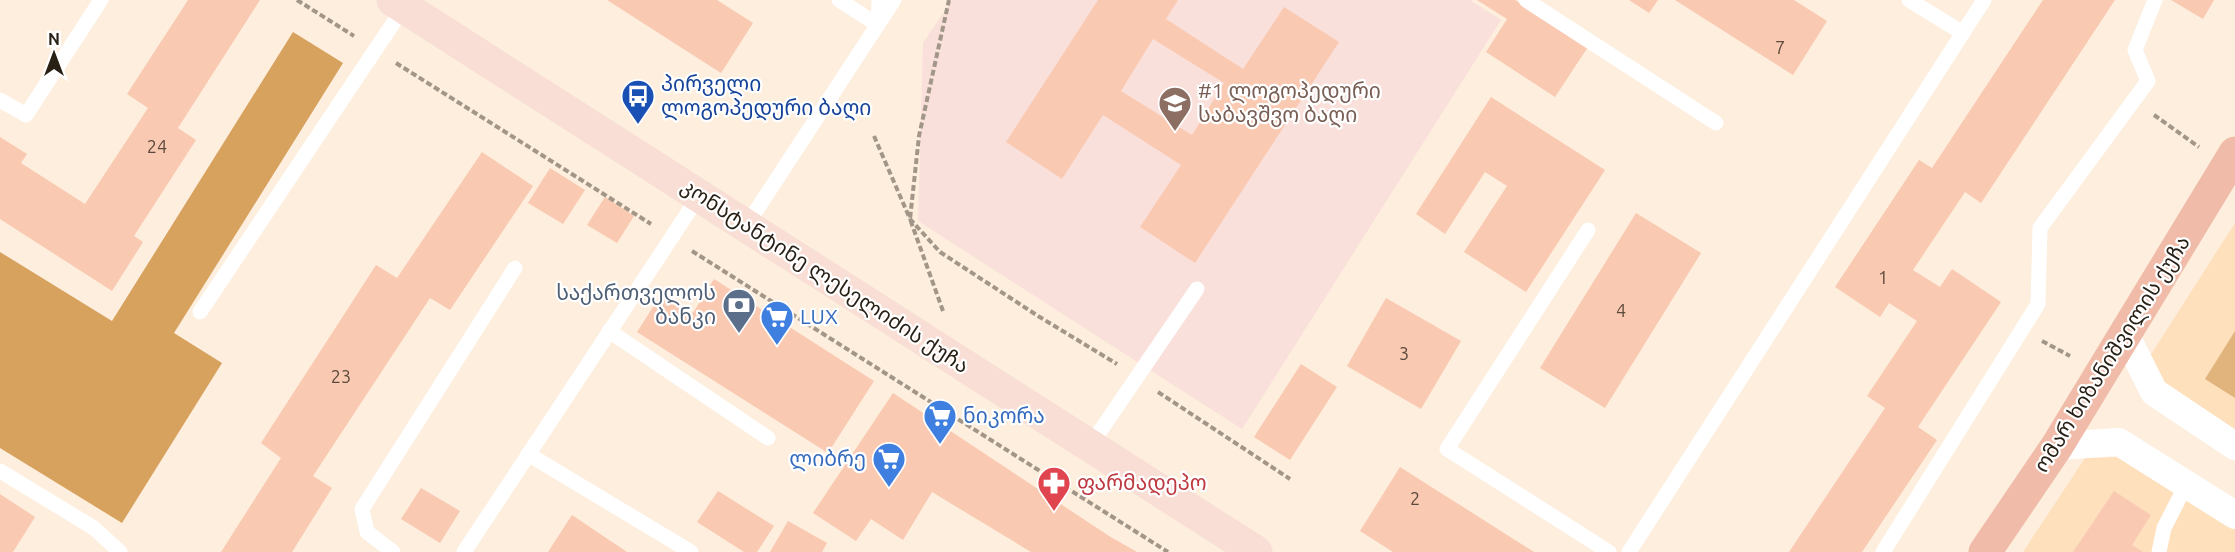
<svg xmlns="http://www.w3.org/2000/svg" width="2235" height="552" viewBox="0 0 2235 552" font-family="Ubuntu,'Noto Sans Georgian',sans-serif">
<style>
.built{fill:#fee0bd}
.education{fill:#fae0db}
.green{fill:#e1b47e}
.forest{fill:#d7a15e}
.building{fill:#fac9b2;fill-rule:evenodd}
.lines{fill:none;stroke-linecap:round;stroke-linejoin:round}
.path{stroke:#a29688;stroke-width:4;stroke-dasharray:6 3;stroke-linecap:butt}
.lane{stroke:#fff;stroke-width:15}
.street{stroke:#fff;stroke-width:28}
.secondary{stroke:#f8ded4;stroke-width:33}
.primary{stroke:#f0bca9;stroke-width:33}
.labels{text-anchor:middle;stroke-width:4.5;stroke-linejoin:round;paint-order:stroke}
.number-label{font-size:18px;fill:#5c4a3c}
.transit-label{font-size:21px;fill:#164399;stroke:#fff;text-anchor:start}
.education-label{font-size:21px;fill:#785e54;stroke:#fff;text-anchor:start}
.street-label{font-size:21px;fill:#281f15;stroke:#fff}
.service-label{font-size:21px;fill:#4e5e75;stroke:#fff;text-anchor:end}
.shop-label{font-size:21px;fill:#366cbe;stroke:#fff;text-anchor:start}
.health-label{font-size:21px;fill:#be3a42;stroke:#fff;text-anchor:start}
</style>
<rect width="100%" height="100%" fill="#fdeedd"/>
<!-- built -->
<g class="built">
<path d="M2235,223V437L2156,385L2148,359Z"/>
<path d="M2122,457L2235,529V552H2023L2085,458Z"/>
</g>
<!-- education -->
<path class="education" d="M952,0H1470L1501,20L1242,429L918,221L923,43Z"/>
<!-- green -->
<path class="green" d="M2235,331V398L2205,379Z"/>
<!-- forest -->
<path class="forest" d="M293,32L343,63L174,333L222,363L122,523L0,448V252L112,321Z"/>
<!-- building -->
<g class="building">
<path d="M188,0H260L178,128L196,140L134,236L143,242L112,291L0,219V137L27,154L21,163L85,204L148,108L127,94Z"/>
<path d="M607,0H717L753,23L721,73Z"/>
<path d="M1098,0H1178L1166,19L1243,69L1284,7L1339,42L1195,263L1140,227L1181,165L1103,115L1062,179L1006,142ZM1153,39L1224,83L1192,135L1121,91Z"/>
<path d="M1477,0H1515L1588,47L1555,97L1486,52L1507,19Z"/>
<path d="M1629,0H1658L1649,13Z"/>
<path d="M1675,0H1794L1827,21L1793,75Z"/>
<path d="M2043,0H2115L1981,203L1965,192L1913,270L1940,287L1952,269L2001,302L1918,427L1937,440L1862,552H1789L1885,408L1867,396L1917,321L1889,303L1880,317L1835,287L1919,160L1932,168Z"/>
<path d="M2171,0H2214L2203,19Z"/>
<path d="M1491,97L1605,170L1526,292L1464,252L1507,186L1485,172L1445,234L1416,214Z"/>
<path d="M482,152L533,186L450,310L430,298L313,476L332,488L292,552H221L281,458L261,443L376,265L397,278Z"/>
<path d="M550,168L585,190L563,224L528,203Z"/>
<path d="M605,197L634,216L617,243L587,225Z"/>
<path d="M1636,213L1701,253L1605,408L1540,368Z"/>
<path d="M714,279L874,381L828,453L637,332L662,293L693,313Z"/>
<path d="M1386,298L1461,341L1421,409L1347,366Z"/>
<path d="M1301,364L1337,387L1290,460L1254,437Z"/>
<path d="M893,393L1109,536L1137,552H1031L932,492L903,540L871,519L856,541L813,513Z"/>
<path d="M1400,467L1534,552H1393L1360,531Z"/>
<path d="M421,488L460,511L440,543L401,519Z"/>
<path d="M718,491L774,526L757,552H744L697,522Z"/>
<path d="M2114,491L2151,515L2132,545L2143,552H2073Z"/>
<path d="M0,494L35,517L13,552H0Z"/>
<path d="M572,515L627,552H548Z"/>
<path d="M788,521L827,543L822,552H770Z"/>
</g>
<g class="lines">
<!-- path -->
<g class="path">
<path d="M297,0L354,36"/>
<path d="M396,63L651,224"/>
<path d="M2154,115L2199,147"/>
<path d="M874,136L910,219L940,252L1038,316L1117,364"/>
<path d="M692,251L1168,552"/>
<path d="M943,311L910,219L919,136L949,0"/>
<path d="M2042,341L2070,356"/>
<path d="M1158,392L1290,479"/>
</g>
<!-- lane -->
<g class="lane">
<path d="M839,0L878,25L879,0"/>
<path d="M1526,0L1716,123"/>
<path d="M1909,0L1963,33"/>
<path d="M0,100L26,115L101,0"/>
<path d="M746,226L894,0"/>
<path d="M1588,230L1447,449L1609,552"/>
<path d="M200,312L404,7"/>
<path d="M609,331L768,438"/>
<path d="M1090,446L1197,289"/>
<path d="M528,454L691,552"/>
<path d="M0,471L94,528L120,552"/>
<path d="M393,552L367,532L362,509L515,268"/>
<path d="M464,552L699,196"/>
<path d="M1629,552L1984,0"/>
<path d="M1883,552L2038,304L2040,228L2148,81L2135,50L2155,0"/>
<path d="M2159,552L2164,528L2187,483"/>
</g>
<!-- street -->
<g class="street">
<path d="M2126,336L2154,392L2235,446"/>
<path d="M2057,446L2119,442L2235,515"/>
</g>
<!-- secondary -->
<path class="secondary" d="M393,0L1256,552"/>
<!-- primary -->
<path class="primary" d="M1985,552L2057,446L2235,153"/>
</g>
<!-- icons -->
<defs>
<symbol id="bus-pin" viewBox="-11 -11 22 30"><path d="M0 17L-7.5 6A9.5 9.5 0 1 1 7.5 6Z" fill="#1a4fb4" stroke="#fff"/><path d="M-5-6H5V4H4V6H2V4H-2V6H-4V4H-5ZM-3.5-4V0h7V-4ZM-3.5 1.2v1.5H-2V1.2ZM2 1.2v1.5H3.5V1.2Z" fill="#fff"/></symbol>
<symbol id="school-pin" viewBox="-11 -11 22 30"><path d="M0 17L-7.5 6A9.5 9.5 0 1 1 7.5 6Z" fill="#8d6e63" stroke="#fff"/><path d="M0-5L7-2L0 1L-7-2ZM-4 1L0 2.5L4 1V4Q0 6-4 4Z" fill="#fff"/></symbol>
<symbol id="bank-pin" viewBox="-11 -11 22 30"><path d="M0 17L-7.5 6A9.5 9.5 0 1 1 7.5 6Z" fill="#5c6f8a" stroke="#fff"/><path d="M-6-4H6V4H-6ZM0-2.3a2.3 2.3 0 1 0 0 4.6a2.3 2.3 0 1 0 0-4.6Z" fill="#fff"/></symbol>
<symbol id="supermarket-pin" viewBox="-11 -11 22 30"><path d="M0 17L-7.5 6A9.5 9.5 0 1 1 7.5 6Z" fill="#3f7fe0" stroke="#fff"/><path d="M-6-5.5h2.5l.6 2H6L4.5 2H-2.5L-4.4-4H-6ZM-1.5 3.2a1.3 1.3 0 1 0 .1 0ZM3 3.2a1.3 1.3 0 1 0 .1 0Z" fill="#fff"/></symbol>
<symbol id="pharmacy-pin" viewBox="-11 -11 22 30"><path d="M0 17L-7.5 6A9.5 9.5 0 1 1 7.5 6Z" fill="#e0444e" stroke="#fff"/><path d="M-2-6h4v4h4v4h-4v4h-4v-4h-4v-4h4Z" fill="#fff"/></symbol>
</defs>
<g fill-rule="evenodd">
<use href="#bus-pin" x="619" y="77" width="38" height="52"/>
<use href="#school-pin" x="1156" y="84" width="38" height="52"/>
<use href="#bank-pin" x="720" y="286" width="38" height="52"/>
<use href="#supermarket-pin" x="758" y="298" width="38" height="52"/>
<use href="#supermarket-pin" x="921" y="397" width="38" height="52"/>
<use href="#supermarket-pin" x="870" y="440" width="38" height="52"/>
<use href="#pharmacy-pin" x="1035" y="464" width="38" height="52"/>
</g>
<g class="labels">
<!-- number labels -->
<g class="number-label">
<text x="1780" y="54">7</text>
<text x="157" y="153">24</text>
<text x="1883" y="284">1</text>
<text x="1621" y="317">4</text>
<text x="1404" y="360">3</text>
<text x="341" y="383">23</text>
<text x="1415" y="505">2</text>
</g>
<!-- transit labels -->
<g class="transit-label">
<text x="661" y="91">პირველი<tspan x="661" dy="24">ლოგოპედური ბაღი</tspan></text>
</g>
<!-- education labels -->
<g class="education-label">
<text x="1198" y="98">#1 ლოგოპედური<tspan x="1198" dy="24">საბავშვო ბაღი</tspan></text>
</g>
<!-- street labels -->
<g class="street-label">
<text transform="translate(825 276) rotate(33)" y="7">კონსტანტინე ლესელიძის ქუჩა</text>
<text transform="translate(2112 354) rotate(-58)" y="7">ომარ ხიზანიშვილის ქუჩა</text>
</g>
<!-- service labels -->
<g class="service-label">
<text x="716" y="300">საქართველოს<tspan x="716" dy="24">ბანკი</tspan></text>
</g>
<!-- shop labels -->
<g class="shop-label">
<text x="800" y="324">LUX</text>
<text x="963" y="423">ნიკორა</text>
<text x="866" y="466" text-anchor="end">ლიბრე</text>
</g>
<!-- health labels -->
<g class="health-label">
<text x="1077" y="490">ფარმადეპო</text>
</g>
</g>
<!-- north arrow -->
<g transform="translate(54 54)" stroke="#ffffff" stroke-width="4.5" paint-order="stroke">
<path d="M0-4.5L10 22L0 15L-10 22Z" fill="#281f15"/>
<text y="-9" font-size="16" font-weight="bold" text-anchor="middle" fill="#281f15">N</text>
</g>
</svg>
